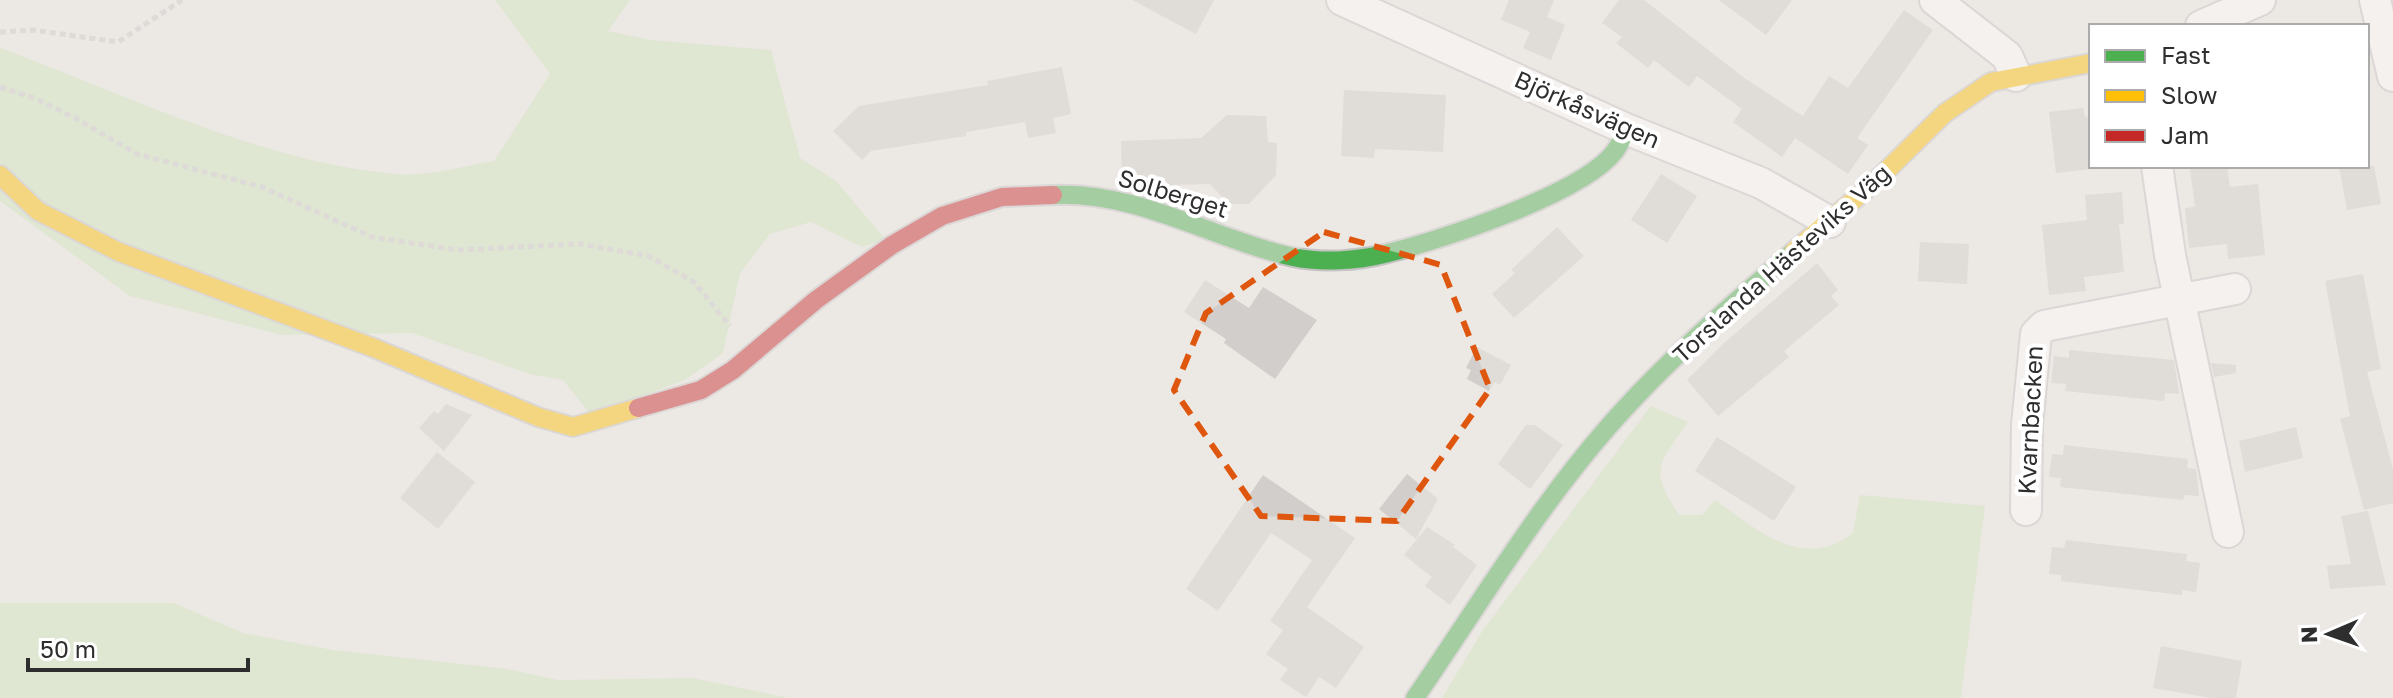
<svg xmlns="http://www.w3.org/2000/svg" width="2393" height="698" viewBox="0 0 2393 698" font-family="'Golos Text',sans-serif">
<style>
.green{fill:#cee6be}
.building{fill:#d1cecb}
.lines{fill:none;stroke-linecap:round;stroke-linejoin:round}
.street-casing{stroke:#c5c4c5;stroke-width:34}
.fast-casing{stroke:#c5c4c5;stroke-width:22}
.slow-casing{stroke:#c5c4c5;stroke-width:22}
.jam-casing{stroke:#c5c4c5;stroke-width:22}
.path{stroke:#c9c9c8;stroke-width:5;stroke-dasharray:6 4;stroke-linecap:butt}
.street{stroke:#fcfcfb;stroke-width:30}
.fast{stroke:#4caf50;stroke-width:18}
.slow{stroke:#ffc107;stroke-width:18}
.jam{stroke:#c62828;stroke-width:18}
.marked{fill:none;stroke:#df570e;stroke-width:6;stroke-dasharray:16 10;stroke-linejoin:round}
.labels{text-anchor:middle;stroke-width:8;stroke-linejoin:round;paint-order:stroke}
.street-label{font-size:24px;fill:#2e2e2e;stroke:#fff}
</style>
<rect width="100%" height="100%" fill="#ece8e4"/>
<!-- green -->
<g class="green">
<path d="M495,0H630L608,31L651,40L771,50L800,158L836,181L886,240L862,247L811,222L770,234L740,273L723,353L685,380L591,415L563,380L530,374L412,333L282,335L130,296L0,201V48C122,93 267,164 396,174C427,177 463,166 494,161L550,74Z"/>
<path d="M1651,406L1688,422C1658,465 1649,469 1679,515H1702L1715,500C1758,530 1802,572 1853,533L1860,495L1985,506L1961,698H1442L1483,630Z"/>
<path d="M0,603H174L243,633L333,650L507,669L558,680L692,678L789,698H0Z"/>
</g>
<!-- building -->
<g class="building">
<path d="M1132,0H1214L1196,34Z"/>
<path d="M1509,0H1554L1547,17L1565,25L1551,60L1523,48L1530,32L1501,20Z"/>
<path d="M1619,0H1644L1747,80L1803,116L1829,76L1848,88L1904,10L1933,30L1857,138L1868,145L1848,174L1795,138L1782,157L1733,122L1742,109L1697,76L1689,87L1654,60L1648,68L1616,43L1622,37L1602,23Z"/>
<path d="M1719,0H1792L1766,35Z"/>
<path d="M1062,67L1071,114L1053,118L1056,133L1028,138L1025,122L966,132V136L871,151L862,160L833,131L859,106L988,85L987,81Z"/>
<path d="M1344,90L1446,95L1443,152L1375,149L1374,158L1341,156Z"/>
<path d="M2083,108L2085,117L2091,116V142L2088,143L2091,169L2056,173L2049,112Z"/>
<path d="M1227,115L1266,116L1268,142L1277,143L1276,175L1249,204H1229L1210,184L1167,185V181H1139L1122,177L1121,141L1201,138Z"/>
<path d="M2211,166H2227L2230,187L2258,184L2265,255L2228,259L2227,244L2189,248L2185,208L2195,207L2190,169Z"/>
<path d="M2339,166H2374L2381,204L2347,210Z"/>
<path d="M1661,174L1697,196L1667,243L1631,220Z"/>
<path d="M2122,192L2124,224H2119L2124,272L2084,277L2086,291L2049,295L2042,225L2087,220L2085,195Z"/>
<path d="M1557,227L1584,256L1514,318L1492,294L1515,273L1511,270Z"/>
<path d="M1920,242L1969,244L1967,284L1918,281Z"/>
<path d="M1817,263L1838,290L1831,296L1839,305L1784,351L1789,357L1718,416L1687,380L1723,344Z"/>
<path d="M2363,274L2381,369L2367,372L2393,469V503L2364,510L2340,419L2350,416L2325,281Z"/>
<path d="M1205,280L1249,308L1263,287L1317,320L1275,379L1224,343L1226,339L1184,312Z"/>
<path d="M1477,347L1511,365L1500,385L1494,382L1489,391L1467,379L1471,370L1466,368Z"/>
<path d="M2069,350L2174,360L2179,394L2165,393L2164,401L2065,391L2066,384L2051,383L2054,356L2069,358Z"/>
<path d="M2211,363L2236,365V373L2214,377Z"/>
<path d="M446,404L472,415L444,451L419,428L434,411L438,414Z"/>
<path d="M1526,425H1535L1563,445L1530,489L1498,464Z"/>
<path d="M2296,427L2303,458L2245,472L2239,441Z"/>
<path d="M1717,437L1796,487L1774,521L1695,471Z"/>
<path d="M2064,445L2188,459L2187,468L2196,469L2199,496L2184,495L2183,500L2060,487L2061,478L2049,477L2052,454L2063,455Z"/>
<path d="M437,452L475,482L438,529L400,498Z"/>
<path d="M1407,474L1438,499L1416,539L1379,509Z"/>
<path d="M1263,475L1355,538L1307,607L1364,647L1336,688L1319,677L1306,697L1280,680L1288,669L1266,654L1283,630L1270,621L1312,560L1271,533L1218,611L1186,589Z"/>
<path d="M2368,511L2386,585L2330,589L2327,566L2351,564L2341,516Z"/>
<path d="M1427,527L1455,545L1453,547L1477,565L1450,605L1425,586L1432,577L1404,555Z"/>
<path d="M2066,540L2187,554L2186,561L2200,563L2196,592L2182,590V595L2061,581V575L2049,574L2052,547L2064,548Z"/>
<path d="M2161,646L2242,661L2236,698H2212L2153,688Z"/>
</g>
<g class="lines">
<defs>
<g id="street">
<path d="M1342,0L1626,129L1761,183L1830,222"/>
<path d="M1935,0L2007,56L2016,76"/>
<path d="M2375,0L2393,76"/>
<path d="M2201,26L2260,0"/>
<path d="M2157,166L2170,255L2228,532"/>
<path d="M2026,510L2027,425L2036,334L2044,326L2235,289"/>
</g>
<g id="fast">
<path d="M1053,195C1139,191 1212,239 1293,257C1321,263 1357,261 1384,254C1438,241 1583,194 1615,151C1620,145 1623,136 1626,129"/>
<path d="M1415,698C1478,607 1536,509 1609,426C1665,362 1730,306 1794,251"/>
</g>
<g id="slow">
<path d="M0,175L38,211L119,252L374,348L538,417L573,427L638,408"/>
<path d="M1794,251L1875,182L1945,113L1991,82L2091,63"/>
</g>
<path id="jam" d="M638,408L701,390L733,370L816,300L892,245L942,216L1002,197L1053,195"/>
</defs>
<!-- street casing -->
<use href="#street" class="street-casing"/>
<!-- fast casing -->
<use href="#fast" class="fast-casing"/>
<!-- slow casing -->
<use href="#slow" class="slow-casing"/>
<!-- jam casing -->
<use href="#jam" class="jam-casing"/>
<!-- path -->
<g class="path">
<path d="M0,32L33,30L118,42L182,0"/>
<path d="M0,87L34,98L75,118L137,154L262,187L372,237L457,250L580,244L648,256L694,282L730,326"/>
</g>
<!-- street -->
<use href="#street" class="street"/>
<!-- fast -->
<use href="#fast" class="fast"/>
<!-- slow -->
<use href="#slow" class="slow"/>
<!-- jam -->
<use href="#jam" class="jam"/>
</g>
<!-- marked area -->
<path d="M0 0H2393V698H0ZM1324,232L1441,265L1490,389L1397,521L1261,516L1174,390L1206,313Z" fill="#ece8e4" fill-opacity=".55" fill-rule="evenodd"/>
<path class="marked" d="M1324,232L1441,265L1490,389L1397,521L1261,516L1174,390L1206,313Z"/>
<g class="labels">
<!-- street labels -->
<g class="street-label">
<text transform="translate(1587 110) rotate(24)" y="8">Björkåsvägen</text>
<text transform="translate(1173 194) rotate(17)" y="8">Solberget</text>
<text transform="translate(1782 264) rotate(-42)" y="8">Torslanda Hästeviks Väg</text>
<text transform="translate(2031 420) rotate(-87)" y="8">Kvarnbacken</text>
</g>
</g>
<!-- legend -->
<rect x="2089" y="24" width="280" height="144" fill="#ffffff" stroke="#ababab" stroke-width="2"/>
<rect x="2105" y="50" width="40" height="12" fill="#4caf50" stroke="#ababab" stroke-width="2"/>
<text x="2161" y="64" font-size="24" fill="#2e2e2e">Fast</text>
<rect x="2105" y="90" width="40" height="12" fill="#ffc107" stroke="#ababab" stroke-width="2"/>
<text x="2161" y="104" font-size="24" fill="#2e2e2e">Slow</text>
<rect x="2105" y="130" width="40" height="12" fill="#c62828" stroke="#ababab" stroke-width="2"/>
<text x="2161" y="144" font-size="24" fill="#2e2e2e">Jam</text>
<!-- north arrow -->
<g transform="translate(2329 634) rotate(268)" stroke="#ffffff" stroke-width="6" paint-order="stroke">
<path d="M0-6L14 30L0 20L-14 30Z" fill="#2e2e2e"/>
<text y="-12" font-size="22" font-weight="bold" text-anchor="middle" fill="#2e2e2e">N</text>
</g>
<!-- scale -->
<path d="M28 658v12h220v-12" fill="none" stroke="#2e2e2e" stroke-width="4"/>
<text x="40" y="658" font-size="24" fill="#2e2e2e" stroke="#ffffff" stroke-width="6" paint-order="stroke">50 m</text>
</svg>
